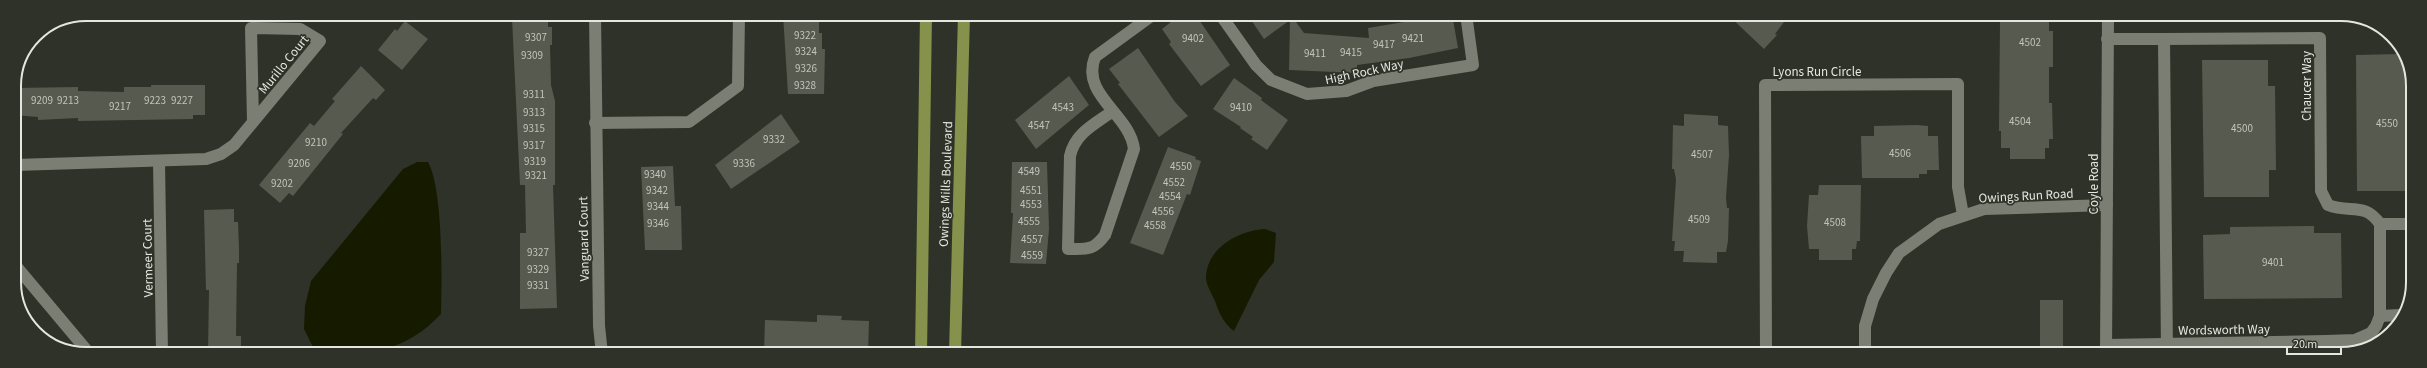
<svg xmlns="http://www.w3.org/2000/svg" width="2427" height="368" viewBox="0 0 2427 368" font-family="'Source Sans 3',sans-serif">
<style>
.water{fill:#161b00}
.building{fill:#575a4e}
.lines{fill:none;stroke-linecap:round;stroke-linejoin:round}
.minor{stroke:#7b7e72;stroke-width:12}
.major{stroke:#86924c;stroke-width:12}
.labels{text-anchor:middle;stroke-width:3.5;stroke-linejoin:round;paint-order:stroke}
.number-label{font-size:11px;fill:#c2c3bc}
.street-label{font-size:13px;fill:#e5e6e0;stroke:#2f3228}
.rim{fill:none;stroke:#e5e6e0;stroke-width:2}
</style>
<rect width="100%" height="100%" fill="#2f3228"/>
<!-- water -->
<g class="water">
<path d="M417,162H428C443,188 442,280 441,314C402,355 369,353 316,353L304,329L305,306L311,281L403,169Z"/>
<path d="M1265,229L1276,233L1274,262L1259,280L1234,331C1224,324 1219,313 1215,301C1212,294 1206,285 1206,278C1206,248 1240,230 1265,229Z"/>
</g>
<!-- building -->
<g class="building">
<path d="M520,14H548V27H552V45H550L551,85L555,101V185H553L557,308L520,309V233H526L525,185H520L512,18H520Z"/>
<path d="M783,14H819V33H822V49H825L824,94H788Z"/>
<path d="M1181,14H1195L1230,65L1201,86L1169,44L1171,42L1162,29Z"/>
<path d="M1247,14H1298L1293,18L1304,33L1369,38L1368,28L1452,14L1458,48L1409,58L1357,65V73L1289,70L1290,20L1264,39Z"/>
<path d="M1727,14H1790L1775,34L1777,35L1764,49Z"/>
<path d="M2011,14L2045,15V22H2049V31H2053V67H2049V103H2052L2053,139H2049V148H2045V159H2010V148H2001V131H1999L2000,22H2010Z"/>
<path d="M405,21L428,39L402,70L378,50L395,29L397,31Z"/>
<path d="M1138,48L1175,102L1188,116L1159,137L1118,84L1120,83L1109,69Z"/>
<path d="M2401,54L2412,72V191H2357L2356,55Z"/>
<path d="M2202,60H2268V86H2275L2276,170H2269V197H2204Z"/>
<path d="M361,66L385,90L376,100L373,98L341,133L343,134L293,196L289,193L280,203L259,185L310,123L314,126L335,101L332,99Z"/>
<path d="M1069,76L1089,105L1036,149L1015,120Z"/>
<path d="M1234,78L1262,98L1261,100L1288,120L1267,150L1251,139L1253,137L1240,128L1241,127L1213,109Z"/>
<path d="M151,85H205V115H193V119L78,121V118L38,120V117L14,115V88L78,87V91L124,92V87H151Z"/>
<path d="M781,114L800,142L731,189L715,165Z"/>
<path d="M1684,114L1718,116V125L1728,126L1729,155L1726,198L1727,208H1729L1728,241L1726,252H1717V263L1683,262L1684,251H1674L1675,241H1672L1676,179L1674,169H1672L1673,125L1684,126Z"/>
<path d="M1917,125L1928,126V136H1938L1939,170H1927V174H1919V178H1862L1861,136H1874V126Z"/>
<path d="M1168,147L1196,157L1195,159L1201,161L1190,195L1187,194L1163,255L1130,243Z"/>
<path d="M1012,162H1047L1049,229L1046,264L1010,263L1013,213H1011Z"/>
<path d="M673,166L675,206H681L682,250H645L641,167Z"/>
<path d="M1819,185H1861L1860,241H1857L1856,249H1852V260H1819V249H1809L1807,226L1809,195H1818Z"/>
<path d="M234,209V222H238L239,248V263H237L236,336H241V350L239,353H208L209,290H206L204,210Z"/>
<path d="M2314,226V233H2341L2342,298L2204,299L2203,235L2230,234V227Z"/>
<path d="M2040,300H2063V350L2040,349Z"/>
<path d="M817,315L842,316L841,320L869,321L868,354H788L764,351L765,320L817,322Z"/>
</g>
<g class="lines">
<!-- minor -->
<g class="minor">
<path d="M595,14L599,326L602,354"/>
<path d="M1220,14L1256,65L1271,80L1307,94L1346,91L1373,81L1473,65L1466,14"/>
<path d="M2107,39H2164"/>
<path d="M1113,111C1095,124 1075,133 1070,156L1068,249C1087,249 1093,251 1105,235L1134,149C1130,114 1080,95 1095,57L1154,14"/>
<path d="M595,123L689,122L738,86L739,14"/>
<path d="M159,161L162,353"/>
<path d="M15,165L206,159L221,154L234,145L320,41L300,29L251,28L253,122"/>
<path d="M16,266L89,353"/>
<path d="M2380,316L2400,315"/>
<path d="M2106,345L2326,341L2355,340L2371,333L2376,326L2380,316V224H2412"/>
<path d="M1766,354L1765,85L1958,84V187L1963,215"/>
<path d="M1865,354V326L1873,299L1886,273L1899,253L1939,224L1984,209L2107,205"/>
<path d="M2106,354L2108,15"/>
<path d="M2167,354L2164,39L2320,38L2321,191L2328,205C2350,214 2364,201 2380,224"/>
</g>
<!-- major -->
<g class="major">
<path d="M921,354L926,14"/>
<path d="M955,354L964,14"/>
</g>
</g>
<g class="labels">
<!-- number labels -->
<g class="number-label">
<text x="805" y="39">9322</text>
<text x="536" y="41">9307</text>
<text x="1193" y="42">9402</text>
<text x="1413" y="42">9421</text>
<text x="2030" y="46">4502</text>
<text x="1384" y="48">9417</text>
<text x="806" y="55">9324</text>
<text x="1351" y="56">9415</text>
<text x="1315" y="57">9411</text>
<text x="532" y="59">9309</text>
<text x="806" y="72">9326</text>
<text x="805" y="89">9328</text>
<text x="534" y="98">9311</text>
<text x="42" y="104">9209</text>
<text x="68" y="104">9213</text>
<text x="155" y="104">9223</text>
<text x="182" y="104">9227</text>
<text x="120" y="110">9217</text>
<text x="1063" y="111">4543</text>
<text x="1241" y="111">9410</text>
<text x="534" y="116">9313</text>
<text x="2020" y="125">4504</text>
<text x="2387" y="127">4550</text>
<text x="1039" y="129">4547</text>
<text x="534" y="132">9315</text>
<text x="2242" y="132">4500</text>
<text x="774" y="143">9332</text>
<text x="316" y="146">9210</text>
<text x="534" y="149">9317</text>
<text x="1900" y="157">4506</text>
<text x="1702" y="158">4507</text>
<text x="535" y="165">9319</text>
<text x="299" y="167">9206</text>
<text x="744" y="167">9336</text>
<text x="1181" y="170">4550</text>
<text x="1029" y="175">4549</text>
<text x="655" y="178">9340</text>
<text x="536" y="179">9321</text>
<text x="1174" y="186">4552</text>
<text x="282" y="187">9202</text>
<text x="657" y="194">9342</text>
<text x="1031" y="194">4551</text>
<text x="1170" y="200">4554</text>
<text x="1031" y="208">4553</text>
<text x="658" y="210">9344</text>
<text x="1163" y="215">4556</text>
<text x="1699" y="223">4509</text>
<text x="1029" y="225">4555</text>
<text x="1835" y="226">4508</text>
<text x="658" y="227">9346</text>
<text x="1155" y="229">4558</text>
<text x="1032" y="243">4557</text>
<text x="538" y="256">9327</text>
<text x="1032" y="259">4559</text>
<text x="2273" y="266">9401</text>
<text x="538" y="273">9329</text>
<text x="538" y="289">9331</text>
</g>
<!-- street labels -->
<g class="street-label">
<text transform="translate(283 64) rotate(-51)" y="5">Murillo Court</text>
<text transform="translate(1364 71) rotate(-12)" y="5">High Rock Way</text>
<text x="1817" y="76">Lyons Run Circle</text>
<text transform="translate(2306 86) rotate(-90)" y="5">Chaucer Way</text>
<text transform="translate(945 184) rotate(-88)" y="5">Owings Mills Boulevard</text>
<text transform="translate(2093 184) rotate(-90)" y="5">Coyle Road</text>
<text transform="translate(2026 195) rotate(-3)" y="5">Owings Run Road</text>
<text transform="translate(583 239) rotate(-91)" y="5">Vanguard Court</text>
<text transform="translate(147 258) rotate(-91)" y="5">Vermeer Court</text>
<text transform="translate(2224 329) rotate(-1)" y="5">Wordsworth Way</text>
</g>
</g>
<!-- crop -->
<path d="M0 0H2427V368H0ZM86 21H2341A65 65 0 0 1 2406 86V282A65 65 0 0 1 2341 347H86A65 65 0 0 1 21 282V86A65 65 0 0 1 86 21Z" fill="#2f3228" fill-rule="evenodd"/>
<path class="rim" d="M86 21H2341A65 65 0 0 1 2406 86V282A65 65 0 0 1 2341 347H86A65 65 0 0 1 21 282V86A65 65 0 0 1 86 21Z"/>
<!-- scale -->
<path d="M2287 348v6h54v-6" fill="none" stroke="#e5e6e0" stroke-width="2"/>
<text x="2293" y="348" font-size="12" fill="#e5e6e0" stroke="#2f3228" stroke-width="3" paint-order="stroke">20 m</text>
</svg>
